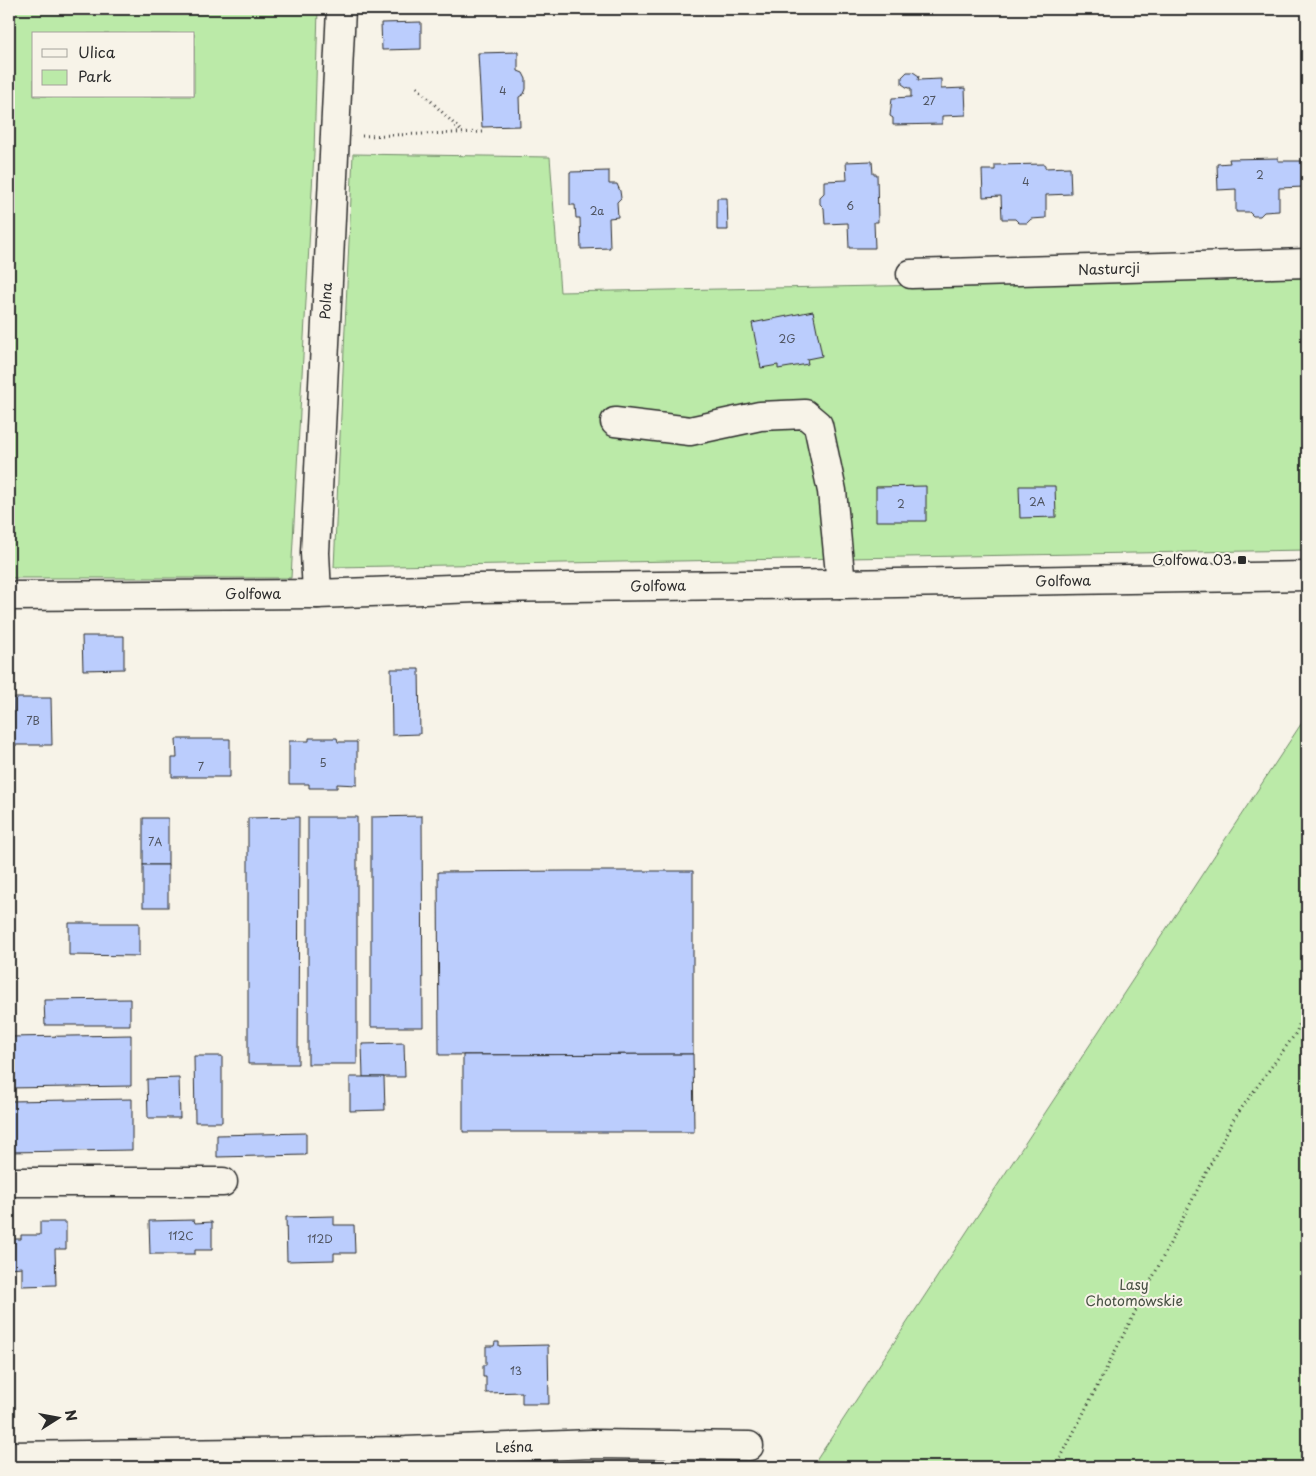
<svg xmlns="http://www.w3.org/2000/svg" width="1316" height="1476" viewBox="0 0 1316 1476" font-family="'Playpen Sans',sans-serif">
<style>
.green{fill:#bbeaa8;stroke:#738a6a;fill-rule:evenodd}
.building{fill:#bbcdfd;stroke:#2b2b2b}
.lines{fill:none;stroke-linecap:round;stroke-linejoin:round}
.minor-casing{stroke:#2b2b2b;stroke-width:31}
.path{stroke:#2b2b2b;stroke-width:3;stroke-dasharray:1 4;stroke-linecap:butt}
.minor{stroke:#f7f3e8;stroke-width:28}
.poi-dot{fill:#2b2b2b;stroke:#f7f3e8;stroke-width:2}
.labels{text-anchor:middle;stroke-width:4;stroke-linejoin:round;paint-order:stroke}
.number-label{font-size:11px;fill:#4f5460}
.street-label{font-size:14px;fill:#2b2b2b;stroke:#f7f3e8}
.poi-label{font-size:14px;fill:#2b2b2b;stroke:#f7f3e8;text-anchor:end}
.park-label{font-size:14px;fill:#485144;stroke:#f7f3e8}
</style>
<rect width="100%" height="100%" fill="#f7f3e8"/>
<filter id="ink" filterUnits="userSpaceOnUse"><feTurbulence type="fractalNoise" baseFrequency=".02" numOctaves="2"/><feDisplacementMap in="SourceGraphic" scale="10" xChannelSelector="R" yChannelSelector="G"/><feConvolveMatrix kernelMatrix="1 2 1 2 8 2 1 2 1" color-interpolation-filters="sRGB"/></filter>
<g filter="url(#ink)">
<!-- green -->
<g class="green">
<path d="M9,9H318L314,153L291,578H9ZM34,34H194V96H34Z"/>
<path d="M362,9H538L362,13Z"/>
<path d="M353,154L550,157L560,292L1307,278V550L334,567Z"/>
<path d="M1307,715V1467H812Z"/>
</g>
<!-- building -->
<g class="building">
<path d="M421,22V49L382,50L381,23Z"/>
<path d="M518,52V71L523,73L526,79V89L524,94L519,97L520,126L482,127L478,53Z"/>
<path d="M907,72H913L919,76L918,80L941,79V89L965,88L966,115L942,116V124L893,125V118L890,116L892,98L911,97V88H908L902,84V77Z"/>
<path d="M1278,158V161H1303L1304,187L1279,188V211L1264,212L1260,216H1253L1249,212H1236V189L1218,190L1217,164L1230,163L1229,159Z"/>
<path d="M872,161L873,174H877L878,222H874L875,248H849L848,223L825,224L824,208L820,204V197L824,193V181L847,180L846,162Z"/>
<path d="M1045,164V168L1070,167L1071,194L1046,195V218L1031,219L1027,223H1019L1015,219H1002L1001,196L983,197L982,170H995V165Z"/>
<path d="M609,171V184H617L620,191L621,198L617,202L618,217L609,218L610,248L581,249L580,218H576L575,205H570V172Z"/>
<path d="M717,198H727L728,230H717Z"/>
<path d="M813,311L822,356L807,359L808,364L778,369V365L761,368L752,323Z"/>
<path d="M926,486V521H876V487Z"/>
<path d="M1019,486H1055L1056,517L1020,518Z"/>
<path d="M82,636H124V669L83,670Z"/>
<path d="M391,669H419L420,734L392,735Z"/>
<path d="M13,698H51L52,745H14Z"/>
<path d="M309,738H337L338,742H357V785L337,784V788H309V784H289V741H309Z"/>
<path d="M176,739H230V777H172V758H177Z"/>
<path d="M422,816L423,1027H371V817Z"/>
<path d="M299,817L298,1064H248V818Z"/>
<rect x="308" y="817" width="49" height="247"/>
<rect x="143" y="818" width="25" height="47"/>
<rect x="143" y="865" width="25" height="42"/>
<path d="M568,871H693V1054L439,1055L438,872Z"/>
<path d="M69,923H139V956L69,955Z"/>
<path d="M130,999V1025H45L44,1000Z"/>
<path d="M131,1035V1086L9,1088V1037Z"/>
<path d="M404,1043L405,1077H363L362,1044Z"/>
<path d="M693,1054L694,1132H463V1055Z"/>
<path d="M194,1056H222V1122H195Z"/>
<path d="M350,1077H384L385,1110L350,1111Z"/>
<path d="M179,1078L180,1118H148L147,1079Z"/>
<path d="M132,1099V1150L9,1152V1101Z"/>
<path d="M306,1133V1155L217,1157V1135Z"/>
<path d="M334,1216V1225H354L355,1253H334V1260L287,1261L286,1217Z"/>
<path d="M194,1220L195,1223L212,1222V1250H195V1254H150L149,1221Z"/>
<path d="M40,1222H66V1249H55L56,1285L22,1286V1267L9,1268V1239H21V1235H40Z"/>
<path d="M495,1342H499V1346L548,1345L549,1404H522V1392L486,1393V1377H483V1365H486V1346H494Z"/>
</g>
<g class="lines">
<defs>
<g id="minor">
<path d="M911,274L1307,263"/>
<path d="M615,422L690,431L760,416L805,414L818,425L832,491L841,584"/>
<path d="M317,594L315,553L341,9"/>
<path d="M9,596L317,594L477,588L841,584L1307,576"/>
<path d="M9,1182H223"/>
<path d="M9,1456L406,1451L592,1444L749,1446"/>
</g>
</defs>
<!-- minor casing -->
<use href="#minor" class="minor-casing"/>
<!-- path -->
<g class="path">
<path d="M417,87L462,132"/>
<path d="M362,136L484,132"/>
<path d="M1056,1467L1233,1120L1296,1033L1307,1003"/>
</g>
<!-- minor -->
<use href="#minor" class="minor"/>
</g>
</g>
<!-- markers -->
<rect class="poi-dot" x="1237" y="555" width="10" height="10" rx="2.5"/>
<g class="labels">
<!-- number labels -->
<g class="number-label">
<text x="503" y="95">4</text>
<text x="929" y="105">27</text>
<text x="1260" y="179">2</text>
<text x="1026" y="186">4</text>
<text x="850" y="210">6</text>
<text x="597" y="215">2a</text>
<text x="787" y="343">2G</text>
<text x="1037" y="506">2A</text>
<text x="901" y="508">2</text>
<text x="33" y="725">7B</text>
<text x="323" y="767">5</text>
<text x="201" y="771">7</text>
<text x="155" y="846">7A</text>
<text x="181" y="1240">112C</text>
<text x="320" y="1243">112D</text>
<text x="516" y="1375">13</text>
</g>
<!-- street labels -->
<g class="street-label">
<text transform="translate(1109 269) rotate(-2)" y="5">Nasturcji</text>
<text transform="translate(326 301) rotate(-87)" y="5">Polna</text>
<text transform="translate(1063 581) rotate(-1)" y="5">Golfowa</text>
<text transform="translate(658 586) rotate(-1)" y="5">Golfowa</text>
<text x="253" y="599">Golfowa</text>
<text transform="translate(514 1447) rotate(-2)" y="5">Leśna</text>
</g>
<!-- poi labels -->
<g class="poi-label">
<text x="1232" y="565">Golfowa 03</text>
</g>
<!-- park labels -->
<g class="park-label">
<text x="1134" y="1290">Lasy<tspan x="1134" dy="16">Chotomowskie</tspan></text>
</g>
</g>
<!-- margin -->
<rect width="1316" height="1476" fill="none" stroke="#f7f3e8" stroke-width="30"/>
<rect x="15" y="15" width="1286" height="1446" fill="none" stroke="#2b2b2b" stroke-width="2" filter="url(#ink)"/>
<!-- legend -->
<rect x="32" y="32" width="162" height="65" fill="#f7f3e8" stroke="#a5a39c"/>
<rect x="42" y="49" width="25" height="8" fill="#f7f3e8" stroke="#a5a39c"/>
<text x="78" y="58" font-size="15" fill="#2b2b2b">Ulica</text>
<rect x="42" y="70" width="25" height="15" fill="#bbeaa8" stroke="#a5a39c"/>
<text x="78" y="82" font-size="15" fill="#2b2b2b">Park</text>
<!-- north arrow -->
<g transform="translate(58 1418) rotate(79)" stroke="#f7f3e8" stroke-width="4" paint-order="stroke">
<path d="M0-4L9 19L0 12L-9 19Z" fill="#2b2b2b"/>
<text y="-8" font-size="14" font-weight="bold" text-anchor="middle" fill="#2b2b2b">N</text>
</g>
</svg>
